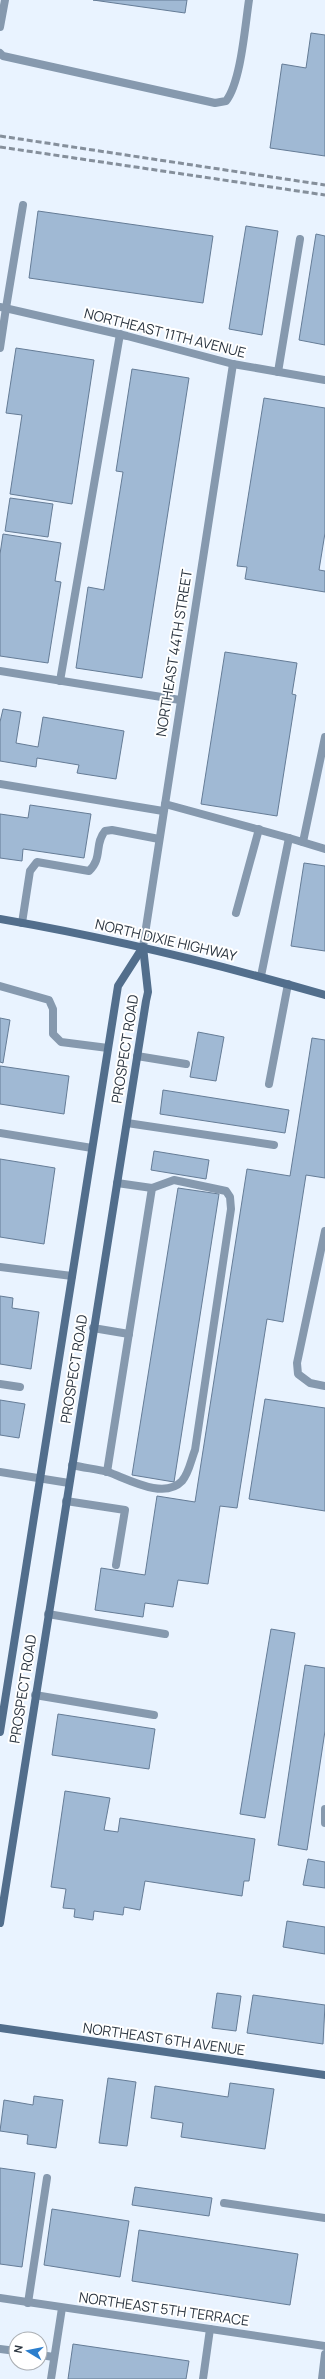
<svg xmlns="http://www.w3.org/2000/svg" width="325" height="2379" viewBox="0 0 325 2379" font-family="Manrope,sans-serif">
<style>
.building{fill:#a0b9d4;stroke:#657c96}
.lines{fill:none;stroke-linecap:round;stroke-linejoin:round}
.lane{stroke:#8699ae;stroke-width:8}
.street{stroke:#8699ae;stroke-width:8}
.secondary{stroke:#526e8c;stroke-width:8}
.rail{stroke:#858f9b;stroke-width:3;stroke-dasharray:6 3;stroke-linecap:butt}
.labels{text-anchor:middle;stroke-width:4;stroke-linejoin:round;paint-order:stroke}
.street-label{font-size:14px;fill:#2b3540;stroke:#fff}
</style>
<rect width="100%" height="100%" fill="#e9f3ff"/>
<!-- building -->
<g class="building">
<path d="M93,0H187L185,13Z"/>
<path d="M311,33L325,35V156L270,148L282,64L306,68Z"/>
<path d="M38,211L213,236L203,303L29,278Z"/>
<path d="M246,226L278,231L262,335L229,329Z"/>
<path d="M316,234L325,236V345L299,340Z"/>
<path d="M16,348L94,360L72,504L10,494L22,415L6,413Z"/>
<path d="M132,369L189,378L142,678L76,668L88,587L104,590L123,472L116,471Z"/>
<path d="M264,398L325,408V533L319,570L325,571V592L245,579L247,567L237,566Z"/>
<path d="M10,498L53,504L48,537L5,531Z"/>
<path d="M3,534L61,543L55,581L61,582L48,663L0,656V554Z"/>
<path d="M225,652L297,663L292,694L296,695L277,816L201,804Z"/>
<path d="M3,709L21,712L16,743L38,747L43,717L124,731L116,779L77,773L79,765L37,758L36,767L0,761V722Z"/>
<path d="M30,805L91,814L84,858L23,849L22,861L0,858V814L28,818Z"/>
<path d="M304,863L325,866V951L291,946Z"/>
<path d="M0,1018L10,1020L3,1063L0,1062Z"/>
<path d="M198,1032L224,1037L216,1081L190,1077Z"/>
<path d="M312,1038L325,1040V1178L306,1175L283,1322L267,1319L237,1508L220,1506L208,1584L178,1580L173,1607L145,1603L143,1617L95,1610L101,1568L145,1575L157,1496L195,1502L247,1169L290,1176Z"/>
<path d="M0,1066L69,1076L64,1114L0,1104Z"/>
<path d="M163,1090L289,1110L285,1133L160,1114Z"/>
<path d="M154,1151L209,1160L206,1179L151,1170Z"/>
<path d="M0,1159L55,1168L44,1244L0,1237Z"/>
<path d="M178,1188L219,1194L174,1482L132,1475Z"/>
<path d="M0,1296L13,1298L12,1308L39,1312L31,1369L0,1364Z"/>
<path d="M265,1399L325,1408V1511L249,1499Z"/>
<path d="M0,1400L25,1404L19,1438L0,1435Z"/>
<path d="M271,1629L295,1633L265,1818L240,1814Z"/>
<path d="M305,1665L325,1668V1731L307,1850L278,1845Z"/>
<path d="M58,1714L155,1729L149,1769L52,1755Z"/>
<path d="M65,1791L110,1798L104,1830L118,1832L120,1818L255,1839L249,1881H244L242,1896L145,1881L140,1910L124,1907L123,1915L94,1911L93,1920L74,1917L75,1909L63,1908L66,1889L51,1887Z"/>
<path d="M308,1859L325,1862V1888L303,1885Z"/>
<path d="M287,1921L325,1927V1954L283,1947Z"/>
<path d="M217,1993L241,1996L236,2031L212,2028Z"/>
<path d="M253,1995L325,2005L323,2044L247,2033Z"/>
<path d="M108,2078L136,2082L127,2146L99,2143Z"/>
<path d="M230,2083L274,2089L265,2149L181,2137L183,2123L151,2118L155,2086L228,2097Z"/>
<path d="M34,2096L63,2100L56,2148L27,2144L28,2135L0,2131L4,2100L33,2105Z"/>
<path d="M0,2168L35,2173L22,2267L0,2264Z"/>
<path d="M135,2187L212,2198L209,2216L132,2205Z"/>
<path d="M52,2209L129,2221L120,2277L44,2265Z"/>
<path d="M139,2230L298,2254L290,2305L132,2281Z"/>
<path d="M73,2344L189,2361L186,2379H68Z"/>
</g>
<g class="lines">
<!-- lane -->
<g class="lane">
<path d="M0,27L5,0"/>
<path d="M0,53L3,56L215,103L226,101C241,82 245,26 249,0"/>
<path d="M6,308L23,205"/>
<path d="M278,372L300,239"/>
<path d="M60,681L120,334"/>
<path d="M0,784L163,811"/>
<path d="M165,804L289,838"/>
<path d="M303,842L325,737"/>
<path d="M236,913L259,829"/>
<path d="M22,923L30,871L37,862L89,871C103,858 94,844 105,831L112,830L159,839"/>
<path d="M261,976L289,838L325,849"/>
<path d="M0,986L49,1000L53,1009V1034L61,1042L108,1048"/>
<path d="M137,1056L186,1064"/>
<path d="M269,1084L288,984"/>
<path d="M127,1123L274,1145"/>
<path d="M0,1133L92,1148"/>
<path d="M325,1231L297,1363L298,1374L310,1383L325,1386"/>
<path d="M0,1267L72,1276"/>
<path d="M93,1328L129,1334"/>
<path d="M0,1384L20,1387"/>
<path d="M72,1465C84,1468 97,1469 108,1472C128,1479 164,1500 182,1481C189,1473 191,1460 195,1450L231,1209L230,1197L226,1191L174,1180L152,1188L117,1183"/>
<path d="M107,1472L152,1188"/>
<path d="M66,1501L125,1510L116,1565"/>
<path d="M48,1614L165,1634"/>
<path d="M35,1695L154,1715"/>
<path d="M325,1809V1823"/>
<path d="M224,2203L325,2218"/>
<path d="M28,2303L47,2178"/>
<path d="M0,2349L16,2351"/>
<path d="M40,2355L54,2357"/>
<path d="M51,2379L62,2308"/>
<path d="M203,2379L210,2329"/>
</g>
<!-- street -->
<g class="street">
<path d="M0,307L127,336L233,364L325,380"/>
<path d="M0,348L6,308"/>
<path d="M0,671L180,700"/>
<path d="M143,947L233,364"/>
<path d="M0,1472L69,1483"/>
<path d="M0,2298L325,2346"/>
<path d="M322,2379L325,2354"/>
</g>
<!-- secondary -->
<g class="secondary">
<path d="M0,919C110,938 218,964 325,995"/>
<path d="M0,1732L118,986L143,947"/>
<path d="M0,1923L146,1001L148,992L143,947"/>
<path d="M0,2028L325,2075"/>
</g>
<!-- rail -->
<g class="rail">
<path d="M0,136L325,185"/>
<path d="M0,147L325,195"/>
</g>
</g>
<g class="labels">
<!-- street labels -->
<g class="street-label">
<text transform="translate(165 333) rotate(14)" y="5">NORTHEAST 11TH AVENUE</text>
<text transform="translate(174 653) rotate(-81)" y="5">NORTHEAST 44TH STREET</text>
<text transform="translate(166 940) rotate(13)" y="5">NORTH DIXIE HIGHWAY</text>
<text transform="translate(125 1049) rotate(-81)" y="5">PROSPECT ROAD</text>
<text transform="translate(74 1369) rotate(-81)" y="5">PROSPECT ROAD</text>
<text transform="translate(23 1689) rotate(-81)" y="5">PROSPECT ROAD</text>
<text transform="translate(164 2039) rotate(8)" y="5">NORTHEAST 6TH AVENUE</text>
<text transform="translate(164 2309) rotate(8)" y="5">NORTHEAST 5TH TERRACE</text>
</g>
</g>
<!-- north arrow -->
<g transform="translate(28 2351) rotate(280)"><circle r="19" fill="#ffffff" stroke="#aaaeb3"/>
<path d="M0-3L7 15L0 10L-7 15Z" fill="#2b7ecd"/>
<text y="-6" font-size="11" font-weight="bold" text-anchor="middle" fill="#2b3540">N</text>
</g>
</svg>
